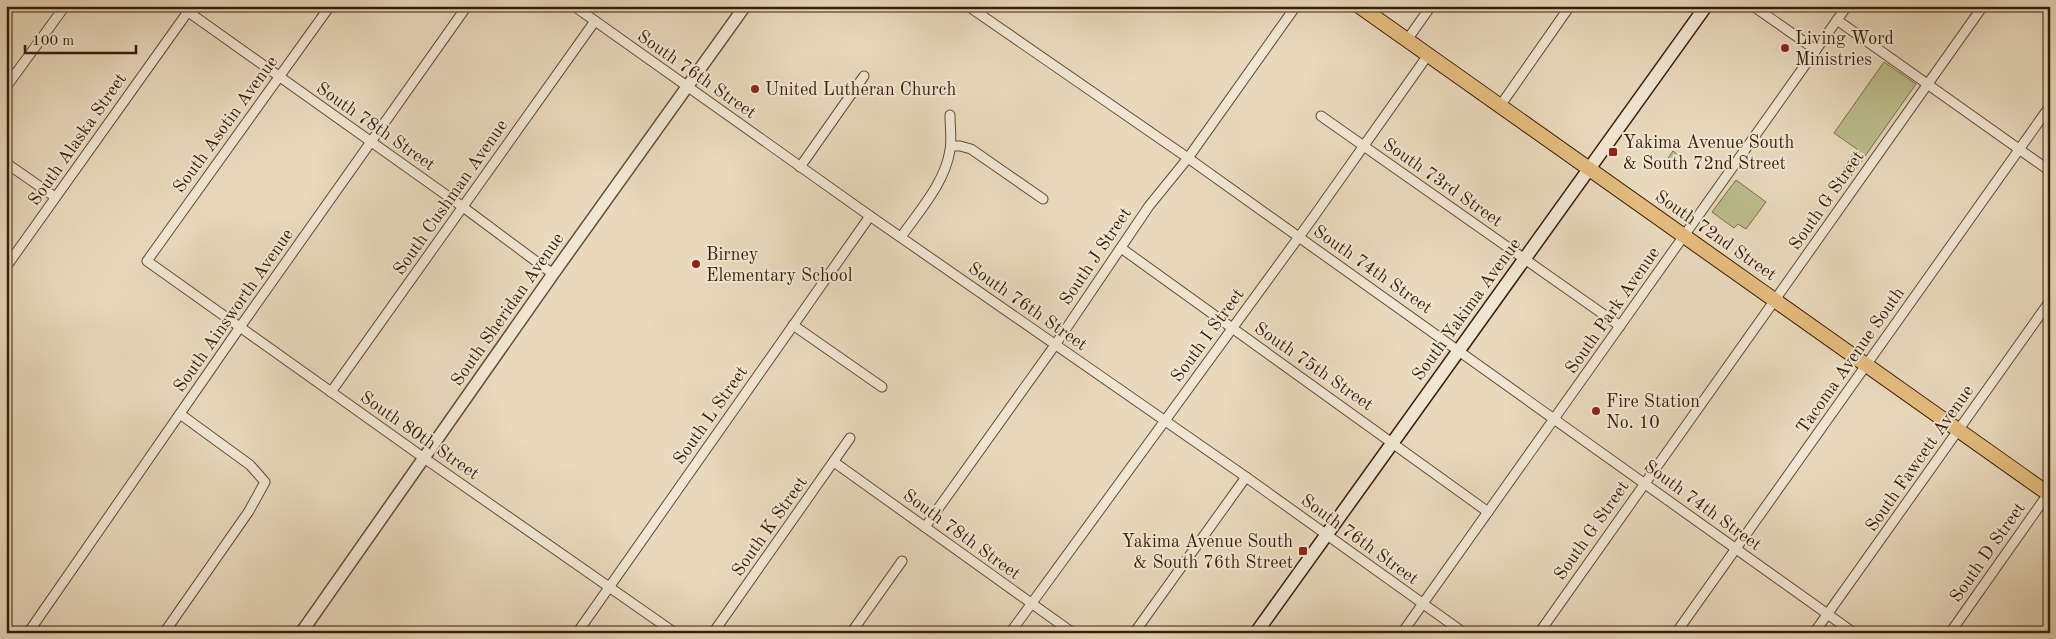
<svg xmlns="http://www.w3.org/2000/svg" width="2056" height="639" viewBox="0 0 2056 639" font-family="'Old Standard TT',serif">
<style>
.green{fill:#bcbe8d;stroke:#7a6e4a}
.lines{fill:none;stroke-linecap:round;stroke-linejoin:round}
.minor-casing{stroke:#644c34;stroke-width:11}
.tertiary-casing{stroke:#644c34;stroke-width:14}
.secondary-casing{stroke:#371d07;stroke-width:15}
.primary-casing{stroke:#371d07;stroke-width:16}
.minor{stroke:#f1e6d3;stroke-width:9}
.tertiary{stroke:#f1e6d3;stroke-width:11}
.secondary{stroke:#f1e6d3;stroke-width:12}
.primary{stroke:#e4bc7e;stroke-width:14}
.poi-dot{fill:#8f2418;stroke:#f1e6d3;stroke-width:2}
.labels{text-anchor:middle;stroke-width:4;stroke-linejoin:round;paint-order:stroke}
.poi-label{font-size:18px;fill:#371d07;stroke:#f1e6d3;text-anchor:start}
.street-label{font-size:18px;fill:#371d07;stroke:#f1e6d3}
</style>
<rect width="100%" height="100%" fill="#e9d9bc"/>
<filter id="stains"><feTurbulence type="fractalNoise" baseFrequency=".004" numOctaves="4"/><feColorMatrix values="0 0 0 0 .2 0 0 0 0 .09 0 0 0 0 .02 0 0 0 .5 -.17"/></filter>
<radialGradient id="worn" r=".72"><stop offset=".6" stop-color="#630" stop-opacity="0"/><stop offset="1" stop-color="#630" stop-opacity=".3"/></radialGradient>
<!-- green -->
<g class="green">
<path d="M1884,62L1916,84L1846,183L1838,177L1857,149L1834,133Z"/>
<path d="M1673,151L1686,161L1683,166L1676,164L1671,168L1664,164Z"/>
<path d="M1736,180L1766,202L1746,229L1738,224L1734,228L1712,212Z"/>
</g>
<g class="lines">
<defs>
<g id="minor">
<path d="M180,6L463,207L553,274"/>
<path d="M330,6L147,261L424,458L675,633"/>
<path d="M574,6L870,216L1246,477L1464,633"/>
<path d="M968,6L1188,158L1854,633"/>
<path d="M1753,6L1816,50"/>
<path d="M1837,20L2050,171"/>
<path d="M1407,40L1431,6"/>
<path d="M6,87L65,6"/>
<path d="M1500,106L1570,6"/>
<path d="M1321,116L1620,326"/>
<path d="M951,146H960L971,149L1043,199"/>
<path d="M6,163L55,197"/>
<path d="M800,167L864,76"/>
<path d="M901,237C919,211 945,183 950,150C952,139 950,127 950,115"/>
<path d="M1121,248L1488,512"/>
<path d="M6,267L192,6"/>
<path d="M793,325L882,387"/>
<path d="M331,392L595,21"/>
<path d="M834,462L1073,633"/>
<path d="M925,527L1055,345L1149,206L1188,158L1296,6"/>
<path d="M28,633L240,327L467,6"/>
<path d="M164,633L249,511L265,482L250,465L180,414"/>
<path d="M577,633L870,216"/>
<path d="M713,633L850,438"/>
<path d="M851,633L902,561"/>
<path d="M1010,633L1312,219L1428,55"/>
<path d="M1134,633L1246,477"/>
<path d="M1402,633L1847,6"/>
<path d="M1539,633L1983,6"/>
<path d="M1676,633L2050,106"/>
<path d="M1814,633L2050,301"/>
<path d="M1950,633L2050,491"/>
</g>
<path id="tertiary" d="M301,633L553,274L745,6"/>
<path id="secondary" d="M1256,633L1706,6"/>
<path id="primary" d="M1359,6L2050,495"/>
</defs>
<!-- minor casing -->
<use href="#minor" class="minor-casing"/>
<!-- tertiary casing -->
<use href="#tertiary" class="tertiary-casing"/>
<!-- secondary casing -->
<use href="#secondary" class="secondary-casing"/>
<!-- primary casing -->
<use href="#primary" class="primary-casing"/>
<!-- minor -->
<use href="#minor" class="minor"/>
<!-- tertiary -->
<use href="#tertiary" class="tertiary"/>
<!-- secondary -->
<use href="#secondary" class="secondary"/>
<!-- primary -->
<use href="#primary" class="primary"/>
</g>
<!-- markers -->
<g class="poi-dot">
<circle cx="1785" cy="48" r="5"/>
<circle cx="755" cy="89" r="5"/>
<rect x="1608" y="147" width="10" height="10" rx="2.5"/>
<circle cx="696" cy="264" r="5"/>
<circle cx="1596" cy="411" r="5"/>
<rect x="1298" y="546" width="10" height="10" rx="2.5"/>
</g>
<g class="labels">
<!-- poi labels -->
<g class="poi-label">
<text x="1795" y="44">Living Word<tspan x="1795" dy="21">Ministries</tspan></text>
<text x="765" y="95">United Lutheran Church</text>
<text x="1623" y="148">Yakima Avenue South<tspan x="1623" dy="21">&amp; South 72nd Street</tspan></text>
<text x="706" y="260">Birney<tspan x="706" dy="21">Elementary School</tspan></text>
<text x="1606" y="407">Fire Station<tspan x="1606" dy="21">No. 10</tspan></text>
<text x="1293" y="547" text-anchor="end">Yakima Avenue South<tspan x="1293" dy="21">&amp; South 76th Street</tspan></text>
</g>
<!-- street labels -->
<g class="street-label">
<text transform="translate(697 74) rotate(35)" y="6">South 76th Street</text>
<text transform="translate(225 124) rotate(-54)" y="6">South Asotin Avenue</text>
<text transform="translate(376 126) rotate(35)" y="6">South 78th Street</text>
<text transform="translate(77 139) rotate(-55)" y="6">South Alaska Street</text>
<text transform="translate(1443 182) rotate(35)" y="6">South 73rd Street</text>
<text transform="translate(450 197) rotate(-55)" y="6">South Cushman Avenue</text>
<text transform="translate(1826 200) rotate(-55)" y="6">South G Street</text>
<text transform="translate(1716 235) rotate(35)" y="6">South 72nd Street</text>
<text transform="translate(1095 256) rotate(-56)" y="6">South J Street</text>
<text transform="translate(1373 269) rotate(35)" y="6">South 74th Street</text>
<text transform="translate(1028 306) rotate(35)" y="6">South 76th Street</text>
<text transform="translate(507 309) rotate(-55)" y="6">South Sheridan Avenue</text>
<text transform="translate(1466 309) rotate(-54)" y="6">South Yakima Avenue</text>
<text transform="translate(233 310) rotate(-55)" y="6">South Ainsworth Avenue</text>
<text transform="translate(1612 310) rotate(-55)" y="6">South Park Avenue</text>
<text transform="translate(1207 335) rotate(-54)" y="6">South I Street</text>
<text transform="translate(1850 360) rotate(-55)" y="6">Tacoma Avenue South</text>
<text transform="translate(1314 366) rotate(35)" y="6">South 75th Street</text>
<text transform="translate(710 415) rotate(-55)" y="6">South L Street</text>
<text transform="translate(420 435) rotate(35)" y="6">South 80th Street</text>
<text transform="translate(1919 458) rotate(-55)" y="6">South Fawcett Avenue</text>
<text transform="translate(1703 505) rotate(36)" y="6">South 74th Street</text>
<text transform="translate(769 526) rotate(-55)" y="6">South K Street</text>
<text transform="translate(1591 530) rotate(-55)" y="6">South G Street</text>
<text transform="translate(962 534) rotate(36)" y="6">South 78th Street</text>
<text transform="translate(1360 539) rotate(36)" y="6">South 76th Street</text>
<text transform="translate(1987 552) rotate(-55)" y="6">South D Street</text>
</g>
</g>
<!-- margin -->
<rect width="2056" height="639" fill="none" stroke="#e9d9bc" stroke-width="25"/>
<rect x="8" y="8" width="2041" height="624" fill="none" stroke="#371d07" stroke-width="2.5"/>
<rect x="12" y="12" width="2031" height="614" fill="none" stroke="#371d07"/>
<!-- scale -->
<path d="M25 45v8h111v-8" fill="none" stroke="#371d07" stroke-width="2.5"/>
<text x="32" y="45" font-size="15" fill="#371d07" stroke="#f1e6d3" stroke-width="4" paint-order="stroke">100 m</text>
<rect width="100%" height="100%" filter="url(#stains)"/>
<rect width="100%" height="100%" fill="url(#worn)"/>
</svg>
